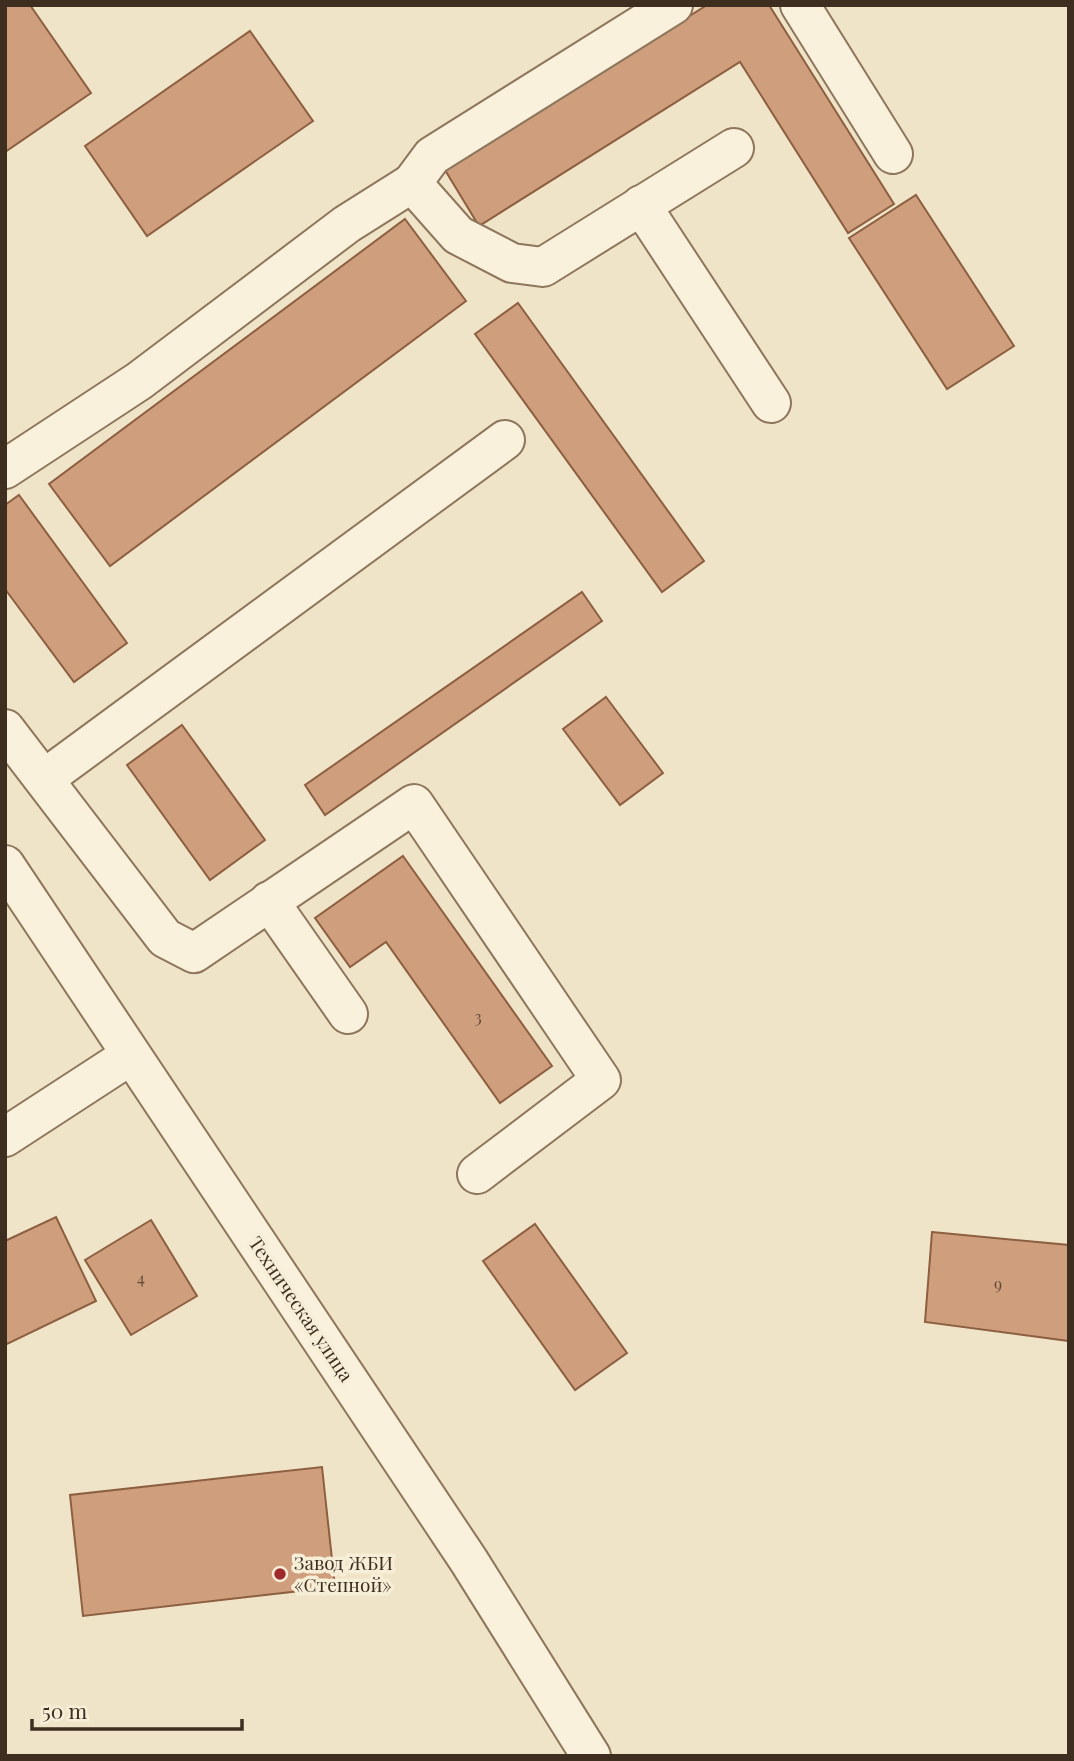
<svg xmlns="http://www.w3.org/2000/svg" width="1074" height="1761" viewBox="0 0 1074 1761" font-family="'Playfair Display',serif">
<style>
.building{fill:#cf9f7d;stroke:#8d5f41;stroke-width:2}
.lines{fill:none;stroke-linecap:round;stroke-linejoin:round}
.minor-casing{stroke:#8d765c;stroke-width:42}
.minor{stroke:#faf1dc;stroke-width:38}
.poi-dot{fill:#9e2a2b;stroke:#f7eed8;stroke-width:2.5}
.labels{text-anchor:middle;stroke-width:7;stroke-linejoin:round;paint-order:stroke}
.number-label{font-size:16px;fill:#624a37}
.street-label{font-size:19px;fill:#3d2e20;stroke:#f7eed8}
.poi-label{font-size:19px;fill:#3d2e20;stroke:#f7eed8;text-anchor:start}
</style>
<rect width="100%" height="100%" fill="#f0e4c8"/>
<!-- building -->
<g class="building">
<path d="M5,5H30L91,93L5,152Z"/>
<path d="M707,5H769L894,204L848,233L740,62L479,226L445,170Z"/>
<path d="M250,31L313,121L147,236L85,146Z"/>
<path d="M916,195L1014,346L947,389L849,238Z"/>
<path d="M405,219L466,301L110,566L49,484Z"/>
<path d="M518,303L704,561L662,592L475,334Z"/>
<path d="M19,495L127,643L74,682L5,589V505Z"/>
<path d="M582,592L602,621L325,815L305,785Z"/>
<path d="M606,697L663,773L620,805L563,729Z"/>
<path d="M182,725L265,840L210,880L127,765Z"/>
<path d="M403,856L552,1066L500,1103L386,942L350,967L315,918Z"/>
<path d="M56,1217L96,1301L5,1345V1241Z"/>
<path d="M151,1220L197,1296L131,1335L85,1260Z"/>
<path d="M535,1224L627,1353L575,1390L483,1261Z"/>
<path d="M932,1232L1069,1245V1341L925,1322Z"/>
<path d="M322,1467L335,1587L83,1616L70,1495Z"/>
</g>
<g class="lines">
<defs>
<g id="minor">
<path d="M800,5L893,154"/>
<path d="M412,183L432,156L673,5"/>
<path d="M641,205L771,403"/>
<path d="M5,469L139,381L347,224L412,183L458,235L512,263L543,267L734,148"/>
<path d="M5,729L165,938L194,953L414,804L601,1080L477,1174"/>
<path d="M44,779L505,440"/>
<path d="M5,865L469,1561L591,1756"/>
<path d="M269,901L348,1014"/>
<path d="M5,1137L131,1055"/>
</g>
</defs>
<!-- minor casing -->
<use href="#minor" class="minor-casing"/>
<!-- minor -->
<use href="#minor" class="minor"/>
</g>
<!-- markers -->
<circle class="poi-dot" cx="280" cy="1574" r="7"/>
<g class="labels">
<!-- number labels -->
<g class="number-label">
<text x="478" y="1023">3</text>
<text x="141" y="1284">4</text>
<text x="998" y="1290">9</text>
</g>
<!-- street labels -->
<g class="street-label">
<text transform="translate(301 1309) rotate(56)" y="7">Техническая улица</text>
</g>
<!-- poi labels -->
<g class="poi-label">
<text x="294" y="1570">Завод ЖБИ<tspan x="294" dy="22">«Степной»</tspan></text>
</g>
</g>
<!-- border -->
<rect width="1074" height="1761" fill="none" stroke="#3d2e20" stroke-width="14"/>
<!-- scale -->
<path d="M32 1719v10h210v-10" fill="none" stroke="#3d2e20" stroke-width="3.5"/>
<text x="42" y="1719" font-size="21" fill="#3d2e20" stroke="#f7eed8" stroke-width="5" paint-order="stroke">50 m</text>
</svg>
